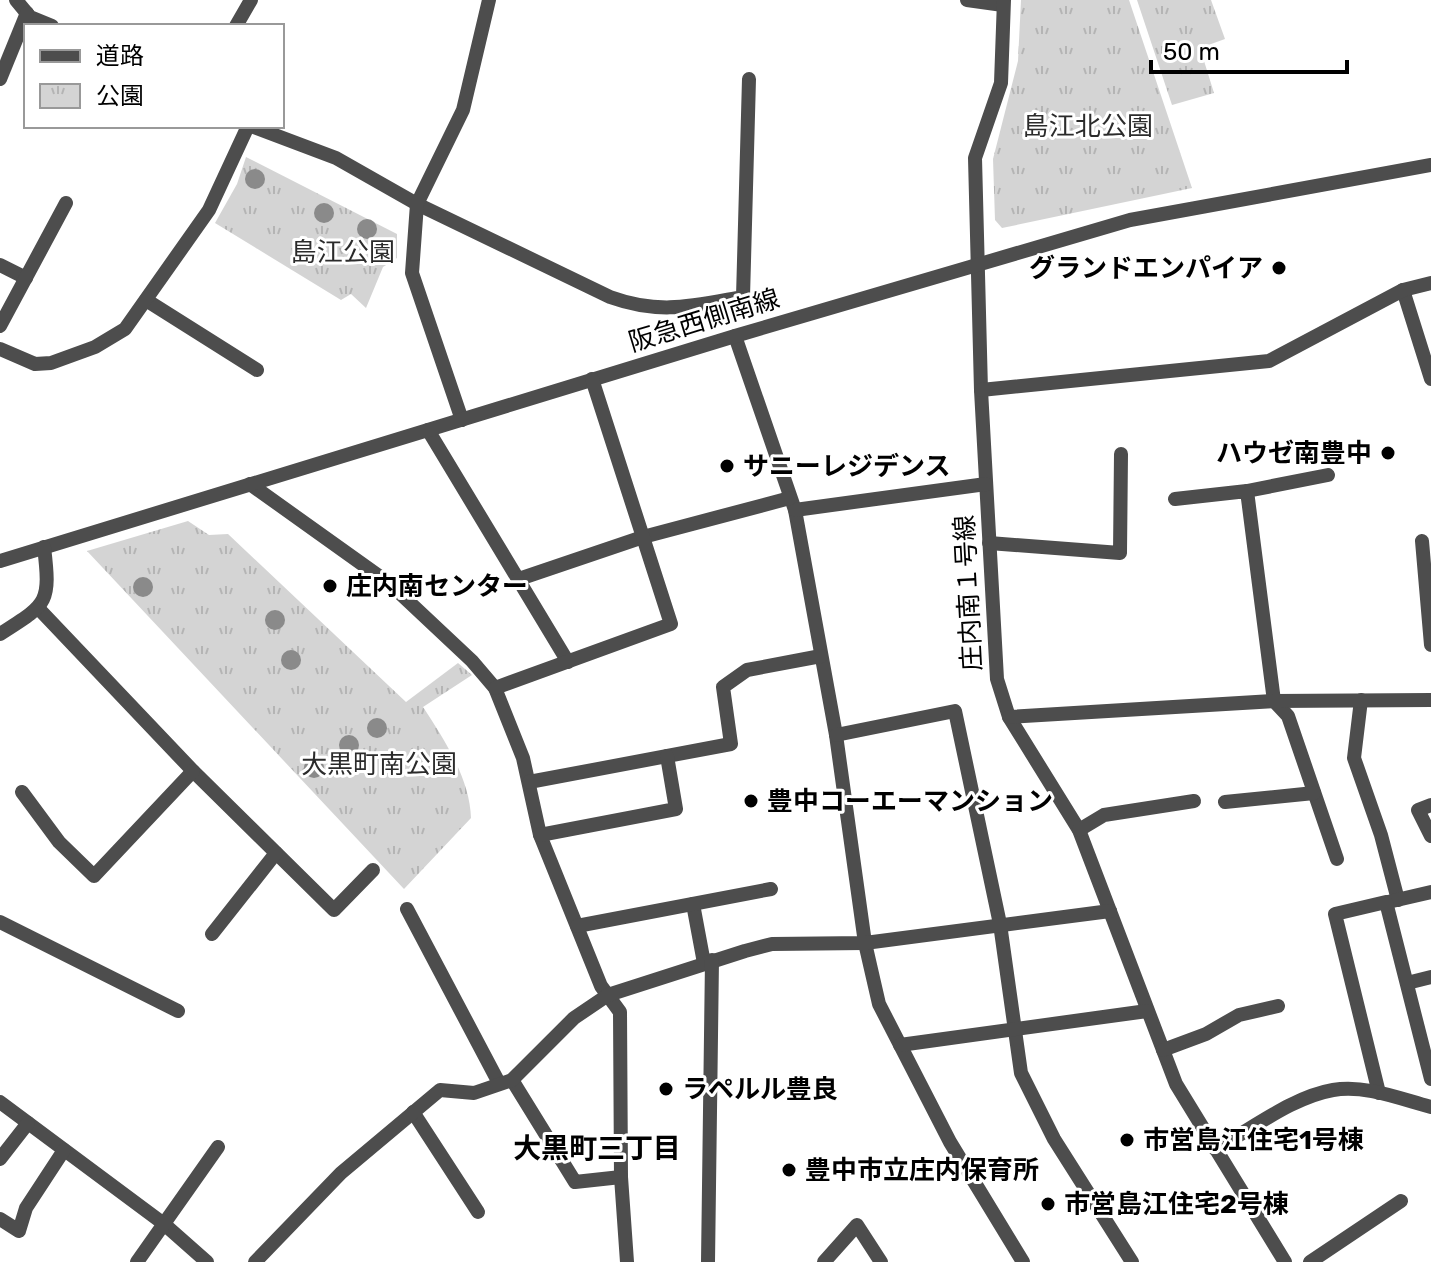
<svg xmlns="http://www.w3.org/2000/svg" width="1431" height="1262" viewBox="0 0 1431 1262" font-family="Rubik,'Noto Sans JP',sans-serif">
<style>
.park{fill:url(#park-tufts)}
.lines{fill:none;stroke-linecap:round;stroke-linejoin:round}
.minor{stroke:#4d4d4d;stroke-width:14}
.tree{fill:#8a8a8a}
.poi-dot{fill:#000;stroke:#fff;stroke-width:3}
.labels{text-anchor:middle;stroke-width:6;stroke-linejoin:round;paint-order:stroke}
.park-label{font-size:26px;fill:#2b2b2b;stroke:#fff}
.poi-label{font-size:26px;font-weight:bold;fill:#000;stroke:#fff;text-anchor:start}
.street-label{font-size:26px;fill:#000;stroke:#fff}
.neighbourhood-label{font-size:28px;font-weight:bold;fill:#000;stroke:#fff}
</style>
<defs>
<pattern id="park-tufts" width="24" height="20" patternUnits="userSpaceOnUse" patternTransform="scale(2)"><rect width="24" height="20" fill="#d4d4d4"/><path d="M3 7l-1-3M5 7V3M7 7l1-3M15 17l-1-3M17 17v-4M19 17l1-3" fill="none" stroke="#b4b4b4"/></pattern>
</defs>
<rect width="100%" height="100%" fill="#fff"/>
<!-- park -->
<g class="park">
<path d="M1021,0H1129L1192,188L1002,228L995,220L993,159L1018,61Z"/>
<path d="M1137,0H1211L1225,39L1200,48L1214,93L1172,105Z"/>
<path d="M246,157L397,234V258L383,267L366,308L351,294L341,300L215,223L237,184Z"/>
<path d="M188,521L209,535L228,534L406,702L458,663L472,675L423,707C444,739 470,779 471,818L404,889L87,551Z"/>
</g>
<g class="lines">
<!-- minor -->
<g class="minor">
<path d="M16,0L30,17L52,26"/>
<path d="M967,0L1003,5"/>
<path d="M1004,0L1001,83L975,158L981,390L997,679L1009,717L1079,830L1176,1084L1285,1262"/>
<path d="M236,26L251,0"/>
<path d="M0,79L27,13"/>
<path d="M251,126L336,158L417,204L610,297C660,315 692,306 743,297L749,79"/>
<path d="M0,265L26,278"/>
<path d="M1403,290L1431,379"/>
<path d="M146,300L257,370"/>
<path d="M0,326L66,203"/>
<path d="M735,336L795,510L836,735L865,943L879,1004L950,1142L1023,1262"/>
<path d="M0,349L35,364L51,363L95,347L125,329L209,210L248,126"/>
<path d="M981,390L1269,361L1403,290L1431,283"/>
<path d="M462,420L412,273L417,204L463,110L489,0"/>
<path d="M428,430L568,662"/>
<path d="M250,484L390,584L472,661L495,688L523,758L540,835L601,986L620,1012L621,1177L627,1262"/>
<path d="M1247,491L1328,475"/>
<path d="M1175,499L1247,491L1274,701L1288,716L1337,859"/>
<path d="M795,510L986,484"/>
<path d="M1422,541L1431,645"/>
<path d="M989,543L1120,553L1121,454"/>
<path d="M0,561L735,336L1130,220L1431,165"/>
<path d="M519,579L643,537L790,498"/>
<path d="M39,609L193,771L334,910L373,870"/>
<path d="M0,634C47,604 51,604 44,547"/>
<path d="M495,688L671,624L592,379"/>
<path d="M1361,700L1354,758L1381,835L1398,900"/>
<path d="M1009,717L1274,701L1431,700"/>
<path d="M836,735L955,711L1000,924L1021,1073L1054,1139L1132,1262"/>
<path d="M529,782L731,744L723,687L747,670L821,656"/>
<path d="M22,792L59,842L94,876L193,771"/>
<path d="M1225,802L1314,793"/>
<path d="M1431,805L1418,810L1431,836"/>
<path d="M1079,830L1104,815L1194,801"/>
<path d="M540,835L676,809L667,756"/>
<path d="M1388,902L1431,892"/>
<path d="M693,904L704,963"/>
<path d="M407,909L499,1083"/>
<path d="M0,922L178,1011"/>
<path d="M577,926L771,889"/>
<path d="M212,934L276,853"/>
<path d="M1407,983L1431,977"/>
<path d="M900,1045L1147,1011"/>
<path d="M1163,1050L1206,1034L1239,1015L1278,1006"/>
<path d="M512,1080L575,1182L621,1177"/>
<path d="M1379,1093L1335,914L1386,902L1431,1079"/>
<path d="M0,1102L164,1224L207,1262"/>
<path d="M413,1112L478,1212"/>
<path d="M1215,1149C1251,1130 1292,1097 1333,1090C1364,1084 1401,1099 1431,1107"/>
<path d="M0,1159L28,1123"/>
<path d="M0,1219L19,1231L26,1208L64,1150"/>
<path d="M137,1262L218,1147"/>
<path d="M255,1262L341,1173L440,1090L474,1093L512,1080L574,1018L608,995L745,951L772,944L865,943L1110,911"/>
<path d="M708,1262L712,960"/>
<path d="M824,1262L857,1225L881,1262"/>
<path d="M1310,1262L1401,1201"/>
</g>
</g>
<!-- trees -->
<g class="tree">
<circle cx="255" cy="179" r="10"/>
<circle cx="324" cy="213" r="10"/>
<circle cx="367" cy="229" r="10"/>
<circle cx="143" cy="587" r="10"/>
<circle cx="275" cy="620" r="10"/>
<circle cx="291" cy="660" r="10"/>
<circle cx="377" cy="728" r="10"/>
<circle cx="349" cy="745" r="10"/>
<circle cx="314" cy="768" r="10"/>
</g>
<!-- markers -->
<g class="poi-dot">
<circle cx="1279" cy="268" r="8"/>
<circle cx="1388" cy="453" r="8"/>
<circle cx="727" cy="466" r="8"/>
<circle cx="330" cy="586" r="8"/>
<circle cx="751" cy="801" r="8"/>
<circle cx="666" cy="1089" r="8"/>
<circle cx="1127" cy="1140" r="8"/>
<circle cx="789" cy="1170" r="8"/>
<circle cx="1048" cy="1204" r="8"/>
</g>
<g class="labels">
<!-- park labels -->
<g class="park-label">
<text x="1088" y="135">島江北公園</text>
<text x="343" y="261">島江公園</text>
<text x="379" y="773">大黒町南公園</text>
</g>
<!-- poi labels -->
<g class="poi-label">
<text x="1263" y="277" text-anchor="end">グランドエンパイア</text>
<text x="1372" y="462" text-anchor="end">ハウゼ南豊中</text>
<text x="743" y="475">サニーレジデンス</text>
<text x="346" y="595">庄内南センター</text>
<text x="767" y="810">豊中コーエーマンション</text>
<text x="682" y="1098">ラペルル豊良</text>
<text x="1143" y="1149">市営島江住宅1号棟</text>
<text x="805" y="1179">豊中市立庄内保育所</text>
<text x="1064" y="1213">市営島江住宅2号棟</text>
</g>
<!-- street labels -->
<g class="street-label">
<text transform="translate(704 320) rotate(-17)" y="9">阪急西側南線</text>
<text transform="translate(968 593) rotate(-93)" y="9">庄内南１号線</text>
</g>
<!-- neighbourhood labels -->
<g class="neighbourhood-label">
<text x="597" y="1158">大黒町三丁目</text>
</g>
</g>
<!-- legend -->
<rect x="24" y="24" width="260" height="104" fill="#ffffff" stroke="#999999" stroke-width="2"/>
<rect x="40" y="50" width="40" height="12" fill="#4d4d4d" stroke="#999999" stroke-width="2"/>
<text x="96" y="64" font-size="24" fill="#000000">道路</text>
<rect x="40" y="84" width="40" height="24" fill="url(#park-tufts)" stroke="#999999" stroke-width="2"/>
<text x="96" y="104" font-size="24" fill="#000000">公園</text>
<!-- scale -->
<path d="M1151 60v12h196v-12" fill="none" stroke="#000000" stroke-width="4"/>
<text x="1163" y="60" font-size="24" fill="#000000" stroke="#ffffff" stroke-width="6" paint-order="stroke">50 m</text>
</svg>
